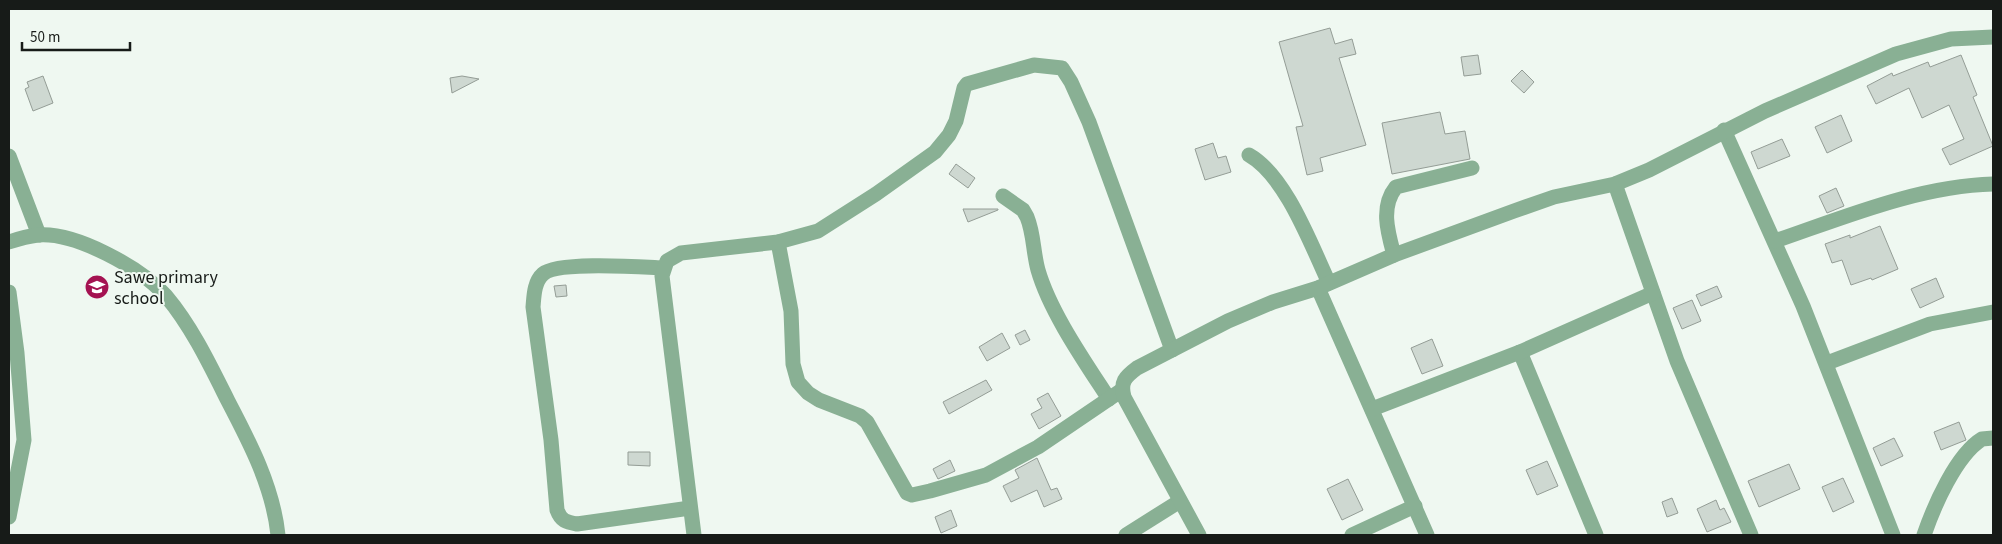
<svg xmlns="http://www.w3.org/2000/svg" width="2002" height="544" viewBox="0 0 2002 544" font-family="'Source Sans 3',sans-serif">
<style>
.building{fill:#ced8d1;stroke:#949d96}
.lines{fill:none;stroke-linecap:round;stroke-linejoin:round}
.street{stroke:#89b094;stroke-width:15}
.labels{text-anchor:middle;stroke-width:4;stroke-linejoin:round;paint-order:stroke}
.poi-label{font-size:18px;fill:#171b18;stroke:#eff8f1;text-anchor:start}
</style>
<rect width="100%" height="100%" fill="#eff8f1"/>
<!-- building -->
<g class="building">
<path d="M1330,28L1335,44L1352,39L1356,54L1339,58L1366,145L1320,158L1323,171L1307,175L1296,127L1303,126L1279,42Z"/>
<path d="M1478,55L1481,74L1464,76L1461,57Z"/>
<path d="M1961,55L1977,95L1973,97L1993,146L1950,165L1942,149L1964,139L1949,105L1922,118L1909,88L1876,104L1867,86L1892,73L1893,76L1928,62L1930,67Z"/>
<path d="M1522,70L1534,82L1524,93L1511,81Z"/>
<path d="M43,76L53,103L33,111L25,89L29,87L27,82Z"/>
<path d="M462,76L479,79L452,93L450,78Z"/>
<path d="M1440,112L1445,134L1465,131L1470,159L1392,174L1382,123Z"/>
<path d="M1841,115L1852,141L1827,153L1815,127Z"/>
<path d="M1782,139L1790,156L1758,169L1751,152Z"/>
<path d="M1213,143L1218,158L1226,156L1231,172L1205,180L1195,149Z"/>
<path d="M956,164L975,178L968,188L949,174Z"/>
<path d="M1836,188L1844,206L1827,213L1819,196Z"/>
<path d="M963,209H998V210L968,222Z"/>
<path d="M1880,226L1898,269L1872,280L1871,278L1851,285L1842,260L1832,263L1825,244L1850,235V238Z"/>
<path d="M1936,278L1944,297L1920,308L1911,289Z"/>
<path d="M566,285L567,296L556,297L554,286Z"/>
<path d="M1717,286L1722,297L1701,306L1696,295Z"/>
<path d="M1692,300L1701,321L1682,329L1673,308Z"/>
<path d="M1025,330L1030,340L1020,345L1015,335Z"/>
<path d="M1002,333L1010,348L987,361L979,347Z"/>
<path d="M1432,339L1443,366L1422,374L1411,348Z"/>
<path d="M986,380L992,390L949,414L943,402Z"/>
<path d="M1048,393L1061,416L1039,429L1031,414L1042,408L1037,399Z"/>
<path d="M1959,422L1966,440L1941,450L1934,432Z"/>
<path d="M1894,438L1903,456L1881,466L1873,448Z"/>
<path d="M628,452H650V466L628,465Z"/>
<path d="M1037,458L1051,490L1057,488L1062,499L1044,507L1037,490L1011,502L1003,486L1019,478L1015,470Z"/>
<path d="M950,460L955,471L938,479L933,469Z"/>
<path d="M1547,461L1558,486L1537,495L1526,470Z"/>
<path d="M1789,464L1800,489L1759,507L1748,481Z"/>
<path d="M1843,478L1854,502L1833,512L1822,487Z"/>
<path d="M1348,479L1363,510L1342,520L1327,489Z"/>
<path d="M1672,498L1678,513L1667,517L1662,502Z"/>
<path d="M1716,500L1720,510L1724,508L1731,522L1707,532L1697,509Z"/>
<path d="M951,510L957,526L941,533L935,517Z"/>
</g>
<g class="lines">
<!-- street -->
<g class="street">
<path d="M1724,130L1803,306L1893,535"/>
<path d="M1249,155C1286,176 1311,245 1329,283"/>
<path d="M9,156L39,235"/>
<path d="M1615,184L1677,361L1751,535"/>
<path d="M1003,196L1023,210L1027,217C1034,234 1033,252 1038,270C1050,312 1085,362 1109,399"/>
<path d="M1775,241C1845,217 1919,186 1993,184"/>
<path d="M9,242C18,239 29,236 38,235C76,232 141,268 166,296C192,327 210,365 228,401C250,443 273,487 278,535"/>
<path d="M778,242L791,311L793,364L798,382L808,393L819,400L860,416L867,422L907,493L912,495L930,491L986,475L1038,447L1122,390"/>
<path d="M1394,255C1388,233 1380,207 1396,187L1472,168"/>
<path d="M663,268C641,267 558,261 543,274C534,282 534,296 533,307L551,440L557,510C561,521 566,522 577,524L690,508"/>
<path d="M1318,288L1427,535"/>
<path d="M9,292L17,353L24,440L9,517"/>
<path d="M1520,352L1596,535"/>
<path d="M1827,363L1930,324L1993,312"/>
<path d="M1372,409L1520,352L1653,293"/>
<path d="M694,535L662,276L667,261L681,253L778,242L818,231L876,194L935,152L949,135L956,121L964,88L967,84L1034,65L1062,68L1071,82L1089,122L1172,350"/>
<path d="M1126,535L1180,501"/>
<path d="M1199,535L1124,397C1120,382 1125,377 1137,368L1228,321L1273,302L1318,288L1394,255L1514,211L1554,197L1615,184L1649,170L1765,111L1896,54L1951,39L1993,37"/>
<path d="M1352,535L1415,506"/>
<path d="M1924,535C1934,506 1956,455 1982,439L1993,438"/>
</g>
</g>
<!-- icons -->
<defs>
<symbol id="school-disc" viewBox="-11 -11 22 22"><circle r="9.5" fill="#a41251" stroke="#eff8f1"/><path d="M0-5L7-2L0 1L-7-2ZM-4 1L0 2.5L4 1V4Q0 6-4 4Z" fill="#fff"/></symbol>
</defs>
<g fill-rule="evenodd">
<use href="#school-disc" x="83" y="273" width="28" height="28"/>
</g>
<g class="labels">
<!-- poi labels -->
<g class="poi-label">
<text x="114" y="283">Sawe primary<tspan x="114" dy="21">school</tspan></text>
</g>
</g>
<!-- border -->
<rect width="2002" height="544" fill="none" stroke="#171b18" stroke-width="20"/>
<!-- scale -->
<path d="M22 42v8h108v-8" fill="none" stroke="#171b18" stroke-width="2.5"/>
<text x="30" y="42" font-size="15" fill="#171b18" stroke="#eff8f1" stroke-width="4" paint-order="stroke">50 m</text>
</svg>
